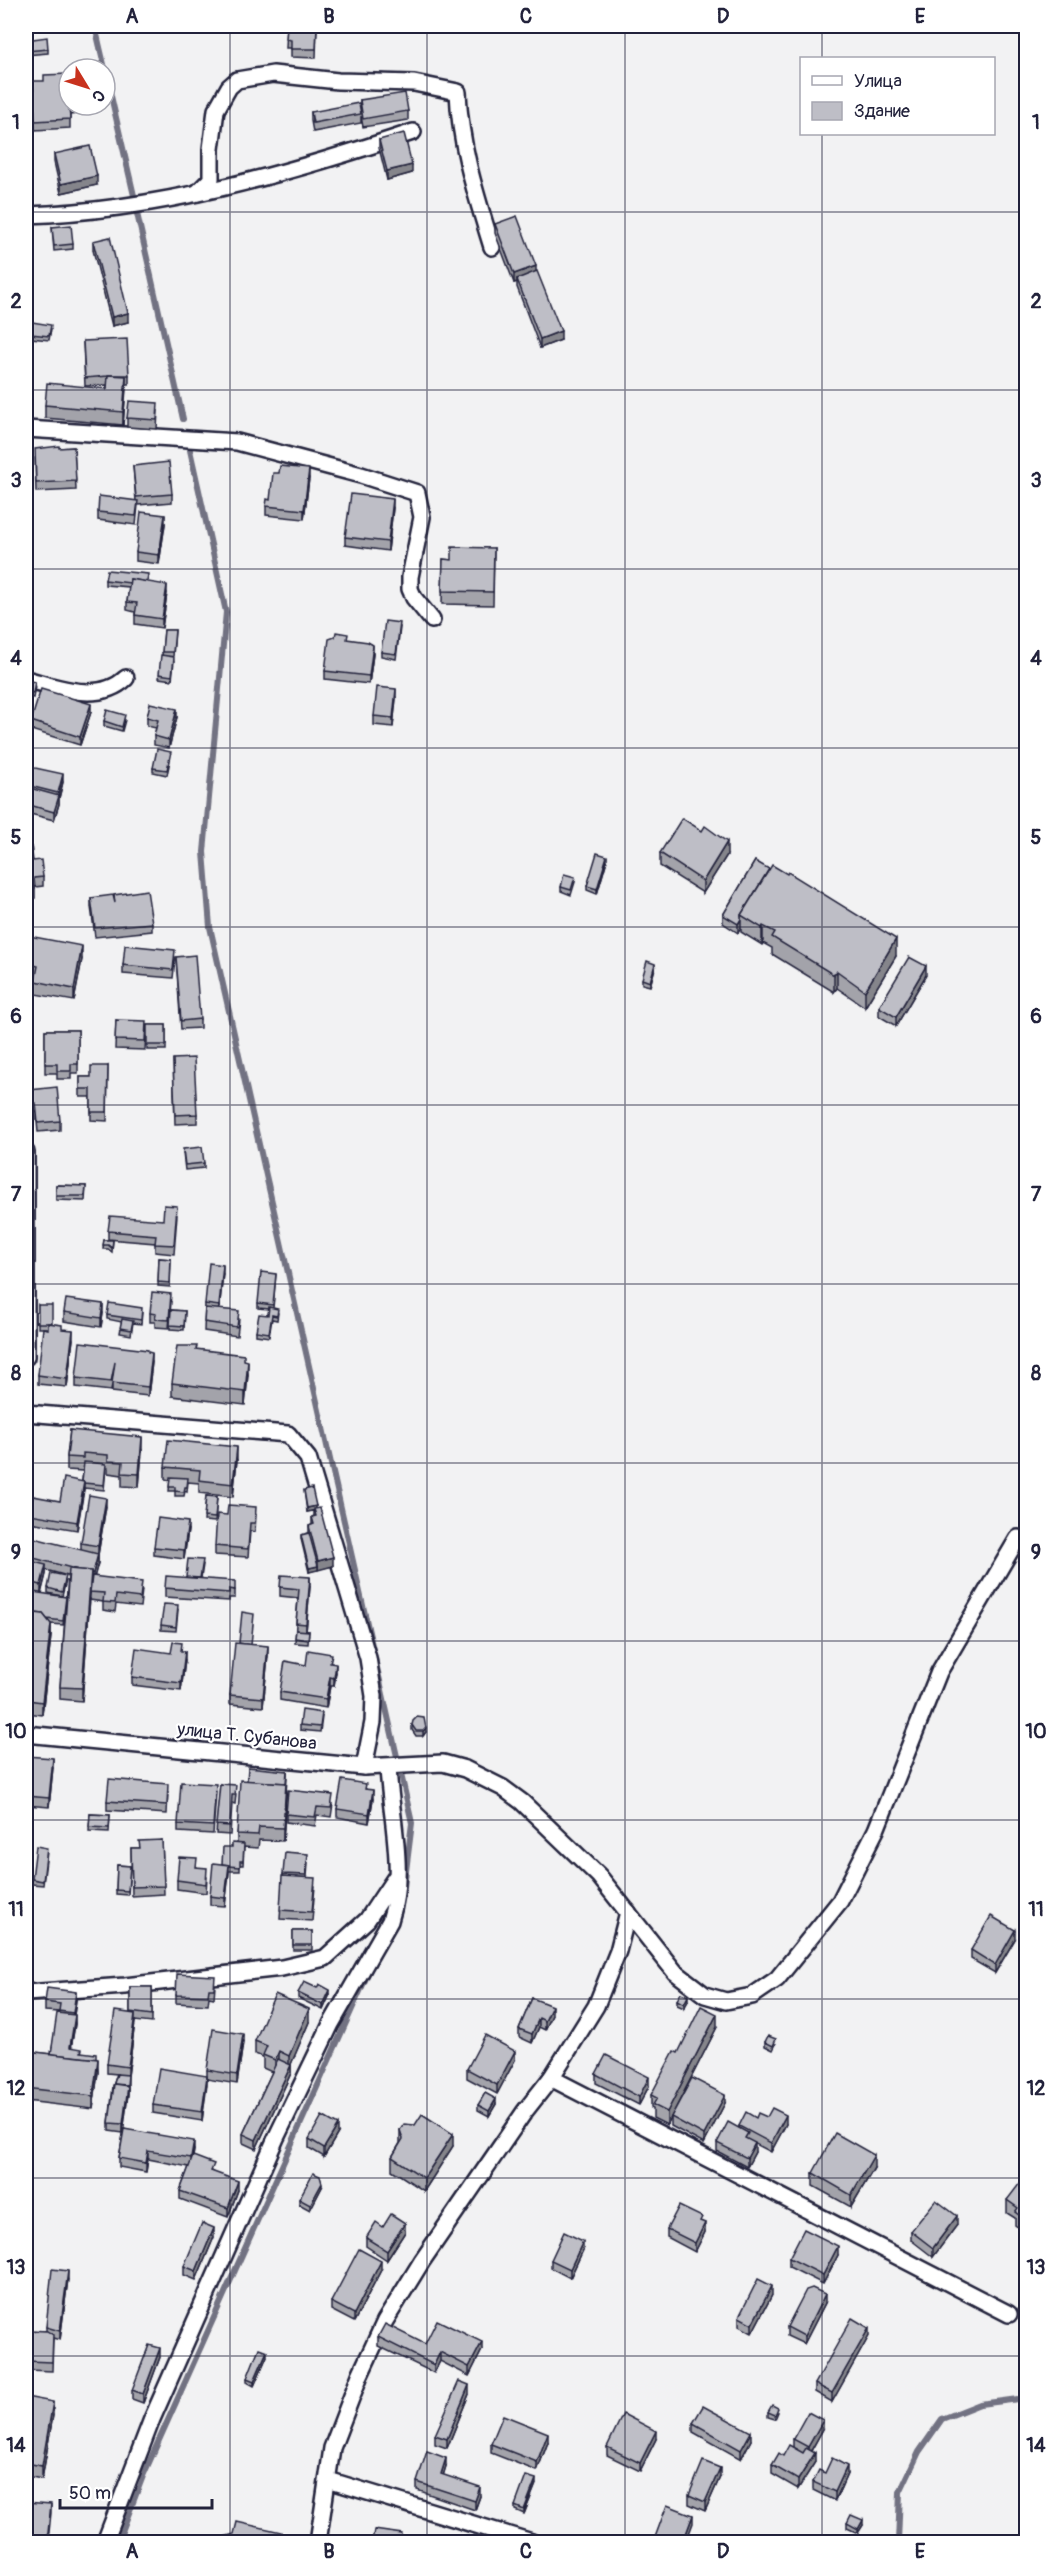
<svg xmlns="http://www.w3.org/2000/svg" width="1052" height="2568" viewBox="0 0 1052 2568" font-family="Pangolin,sans-serif">
<style>
.lines{fill:none;stroke-linecap:round;stroke-linejoin:round}
.stream{stroke:#727282;stroke-width:6}
.minor-casing{stroke:#22223b;stroke-width:20}
.minor{stroke:#fff;stroke-width:15}
.wall{fill:#a3a3aa;stroke:#22223b;stroke-width:1.5}
.shaded-wall{fill:#85858b;stroke:#22223b;stroke-width:1.5}
.building{fill:#bebec6;stroke:#22223b;stroke-width:1.5}
.grid{fill:none;stroke:#22223b;stroke-width:1.5;stroke-opacity:0.55}
.labels{text-anchor:middle;stroke-width:4.5;stroke-linejoin:round;paint-order:stroke}
.street-label{font-size:18px;fill:#22223b;stroke:#fff}
.neatline{fill:none;stroke:#22223b;stroke-width:2}
.grid-label{font-size:20px;text-anchor:middle;font-weight:bold;fill:#22223b}
</style>
<rect width="100%" height="100%" fill="#f2f2f3"/>
<filter id="ink" filterUnits="userSpaceOnUse"><feTurbulence type="fractalNoise" baseFrequency=".0167" numOctaves="2"/><feDisplacementMap in="SourceGraphic" scale="12" xChannelSelector="R" yChannelSelector="G"/><feConvolveMatrix kernelMatrix="1 2 1 2 8 2 1 2 1" color-interpolation-filters="sRGB"/></filter>
<g filter="url(#ink)">
<g class="lines">
<!-- stream -->
<g class="stream">
<path d="M95,26L105,69"/>
<path d="M105,70L135,200"/>
<path d="M136,209L183,419"/>
<path d="M190,450L226,612L204,852L210,927L412,1823L403,1895L400,1902"/>
<path d="M118,2542L143,2476L370,1969"/>
<path d="M898,2542L900,2492L919,2452L942,2419L980,2404L1026,2398"/>
</g>
<defs>
<g id="minor">
<path d="M197,193L211,179V149L216,110L229,87L237,80L273,74L338,81L414,83L458,92C460,146 476,195 492,247"/>
<path d="M26,215C158,211 287,174 413,132"/>
<path d="M26,429L237,442L361,475L417,493L422,517L410,577V589L414,598L432,620"/>
<path d="M26,679C57,687 99,704 126,678"/>
<path d="M26,1152V1357"/>
<path d="M26,1413L288,1434L308,1458L368,1658L374,1696L373,1722L364,1767"/>
<path d="M26,1734L364,1767L443,1763L465,1769L503,1788L522,1802L599,1876L675,1972L705,1995L726,2001L752,1996L777,1979L840,1901L876,1830L939,1672L1018,1538"/>
<path d="M26,1993L125,1986L282,1968L325,1958L367,1920L395,1878"/>
<path d="M551,2078L1009,2314"/>
<path d="M328,2480L532,2542"/>
<path d="M105,2542L152,2419L276,2138L331,2024L390,1921C406,1872 391,1819 388,1768"/>
<path d="M318,2542L332,2448L360,2375L385,2321L422,2261L525,2111L551,2078L596,2006L618,1951L628,1912"/>
</g>
</defs>
<!-- minor casing -->
<use href="#minor" class="minor-casing"/>
<!-- minor -->
<use href="#minor" class="minor"/>
</g>
<!-- wall -->
<g class="wall">
<path d="M287,26H317L316,58L291,57V48H286Z"/>
<path d="M26,40L48,49V53L26,55Z"/>
<path d="M69,85L76,105V114L70,115V128L35,130L33,90Z"/>
<path d="M360,100L408,111V120L363,127L361,116V123L313,132L311,121V112L360,108Z"/>
<path d="M379,140L412,173L387,180L379,148Z"/>
<path d="M54,154L97,185L61,193L54,162Z"/>
<path d="M495,224L536,271L561,340L540,348L517,287V282L514,283L495,233Z"/>
<path d="M52,227L73,244V249L54,251Z"/>
<path d="M93,241L128,322L112,326L93,250Z"/>
<path d="M51,329L49,340L31,338V334Z"/>
<path d="M83,341L129,375V384H126L123,425L45,418V405L107,389V385L85,386Z"/>
<path d="M158,411L157,429L127,427V418Z"/>
<path d="M74,447L76,490L36,492L35,458L59,448Z"/>
<path d="M133,466L172,494V502L138,505L136,525L98,520V512L136,501Z"/>
<path d="M279,473L309,478L304,519L266,515V506L270,500Z"/>
<path d="M393,508L388,551L345,545V537Z"/>
<path d="M165,524L159,564L136,561V552Z"/>
<path d="M494,548L493,605L442,604L443,559L452,560Z"/>
<path d="M105,580L147,582L167,593L162,628L135,624V612L127,610V602L129,587L105,585Z"/>
<path d="M400,628L396,659L381,656V652Z"/>
<path d="M164,630H175L173,657L174,661L172,680L159,678L162,655Z"/>
<path d="M348,640L373,654L369,684L325,679V671Z"/>
<path d="M26,680L35,687L33,698L26,696Z"/>
<path d="M396,698L393,727L374,725V716Z"/>
<path d="M91,712L80,745L31,730V721Z"/>
<path d="M147,717H177L169,748L154,745V736L156,728L147,726Z"/>
<path d="M125,720L122,731L104,726V721Z"/>
<path d="M171,756L167,775L153,772V768Z"/>
<path d="M26,766L63,782L59,798V804L54,820L26,813Z"/>
<path d="M26,845L33,861L43,877V886L35,887V898L26,899Z"/>
<path d="M660,853L727,855L703,893L660,866Z"/>
<path d="M607,860L597,894L587,890V886Z"/>
<path d="M755,861L896,956L865,1007L837,988L834,992L772,954V948L763,943L762,945L741,932V927L738,933L723,923V915Z"/>
<path d="M575,882L571,895L561,891V887Z"/>
<path d="M91,898L152,923V931L95,937L91,907Z"/>
<path d="M26,956L82,959L74,1001L35,994L36,978L30,977V970L26,969Z"/>
<path d="M176,957L200,1019V1028L181,1029Z"/>
<path d="M175,959L173,978L123,974V965Z"/>
<path d="M655,968L650,986L642,984V979Z"/>
<path d="M926,975L896,1026L879,1016V1007Z"/>
<path d="M116,1020L146,1030L145,1050L115,1049Z"/>
<rect x="147" y="1025" width="19" height="25"/>
<path d="M45,1030H78V1073H71V1079H57V1073H45Z"/>
<path d="M173,1059L197,1114V1123L175,1124Z"/>
<path d="M108,1066L107,1121L91,1120V1097H80V1077H91Z"/>
<path d="M30,1090L60,1121V1130L38,1132L36,1111L31,1112Z"/>
<path d="M183,1153L204,1163V1168L185,1170Z"/>
<path d="M56,1185L86,1186L85,1201L56,1200Z"/>
<path d="M177,1215L174,1254L155,1252V1243L108,1239V1231L163,1220Z"/>
<path d="M104,1240H113L112,1252L108,1249H103Z"/>
<path d="M159,1258L171,1259L170,1287L158,1286Z"/>
<path d="M223,1273L219,1309L239,1319L237,1336L204,1331L205,1304Z"/>
<path d="M276,1274L273,1308L278,1313L277,1320L272,1319L269,1337L256,1335V1331L268,1315L269,1309L258,1308V1303Z"/>
<path d="M171,1302L169,1328L155,1327V1322H150V1313Z"/>
<path d="M38,1305L52,1324L73,1339L67,1387L38,1384V1375L48,1328H38Z"/>
<path d="M171,1310L185,1311L184,1330L170,1329Z"/>
<path d="M64,1312L103,1313L101,1327L64,1321Z"/>
<path d="M142,1312L141,1324L133,1323L131,1335L120,1333L122,1322L107,1319V1315Z"/>
<path d="M148,1352L152,1362L148,1396L112,1392V1384L111,1391L76,1387V1378Z"/>
<path d="M244,1360L248,1374L245,1405L172,1396V1383Z"/>
<path d="M70,1430L142,1450L139,1487L122,1486V1475L108,1473V1468H106L104,1490L84,1488L77,1530L30,1522V1514L60,1501L82,1481L83,1471L67,1470V1457Z"/>
<path d="M237,1460L233,1497L199,1493V1483L188,1482L187,1492L185,1491L184,1496H175V1491H169L170,1480L165,1479V1467Z"/>
<path d="M304,1490L316,1509L333,1566L318,1569L309,1572L301,1539V1535L309,1533V1526L312,1525V1517L314,1516V1511L307,1512Z"/>
<path d="M206,1496L217,1497L215,1522L204,1521Z"/>
<path d="M106,1506L98,1555V1563L94,1576L142,1590L140,1607L116,1604L115,1612L103,1610V1602L90,1600V1598L82,1701L60,1699V1687L68,1576L46,1570V1574L41,1593L66,1601L63,1625L51,1624V1636L42,1715L28,1713V1698H26V1591L35,1592L26,1590V1546L81,1550V1543Z"/>
<path d="M256,1515L255,1532L250,1531L248,1557L215,1555V1546Z"/>
<path d="M188,1530L184,1559L154,1555V1547Z"/>
<path d="M203,1565L201,1578L235,1590V1598H229V1601L165,1597V1588L186,1577Z"/>
<path d="M66,1581L62,1596L48,1593V1588Z"/>
<path d="M310,1586L306,1631H309L308,1644L295,1643L296,1623L298,1598L280,1596V1587Z"/>
<path d="M178,1610L176,1631L161,1630V1625Z"/>
<path d="M252,1645L268,1655L263,1707L230,1704V1695Z"/>
<path d="M171,1653L185,1660L181,1691L132,1685V1677Z"/>
<path d="M332,1663L336,1672L334,1686H330L326,1708L280,1700V1692L306,1665Z"/>
<path d="M322,1717L320,1732L300,1730V1725Z"/>
<path d="M412,1725L426,1732L423,1736H416L412,1730Z"/>
<path d="M26,1756L53,1767L49,1807L26,1805L28,1781L26,1780Z"/>
<path d="M287,1771L286,1796L283,1841L259,1840L258,1848L244,1847L243,1865H240V1871H229L225,1906L210,1905V1896L222,1864L232,1847L237,1844V1834L247,1781Z"/>
<path d="M220,1784L236,1794L235,1804L232,1803L230,1835L216,1834Z"/>
<path d="M366,1789L373,1799L369,1823L337,1817V1809Z"/>
<path d="M168,1792L167,1814L107,1810V1801Z"/>
<path d="M216,1792L213,1834L178,1832V1824Z"/>
<path d="M333,1804L331,1817L317,1815L315,1826L286,1822V1814Z"/>
<path d="M90,1814L110,1815L109,1832L89,1831Z"/>
<path d="M162,1840L164,1894L132,1896L131,1848H140Z"/>
<path d="M47,1852L43,1885L32,1884V1879Z"/>
<path d="M1026,1855V1880L1021,1877V1864Z"/>
<path d="M308,1863L307,1877L315,1886L312,1921L280,1919L283,1874Z"/>
<path d="M117,1865L130,1866L128,1895L116,1894Z"/>
<path d="M197,1867L207,1877L206,1893L177,1889V1880Z"/>
<rect x="293" y="1931" width="19" height="19"/>
<path d="M1015,1939L995,1973L971,1959V1950Z"/>
<path d="M215,1985L214,1998L209,1997L208,2005L176,2003V1995Z"/>
<path d="M130,1987H152V2023L135,2021L128,2076V2094L123,2133L109,2131V2123L113,2086L117,2074L107,2073V2064L130,2013Z"/>
<path d="M317,1988L330,1994L323,2010L298,1998V1993Z"/>
<path d="M532,1998L552,2015L545,2030L539,2027L532,2043L519,2037V2029Z"/>
<path d="M76,2000L74,2015L75,2024L71,2047L96,2059L98,2072L93,2109L26,2101V2051L51,2054L59,2012L45,2011V2002Z"/>
<path d="M677,2000L688,2001L684,2008L677,2005Z"/>
<path d="M309,2022L291,2064V2073L256,2149L243,2143V2134L272,2072L263,2068V2057L255,2054V2041Z"/>
<path d="M717,2027L667,2125L653,2118V2109L651,2108V2095L678,2053Z"/>
<path d="M243,2042L237,2084L207,2079L202,2121L153,2113V2105L207,2076V2070Z"/>
<path d="M765,2042L776,2044L773,2050L765,2046Z"/>
<path d="M515,2060L497,2094L467,2078V2069Z"/>
<path d="M596,2074L649,2086L639,2105L596,2083Z"/>
<path d="M725,2103L704,2144L671,2126V2117Z"/>
<path d="M496,2104L489,2116L478,2110V2105Z"/>
<path d="M767,2117L786,2124L771,2152L748,2140L755,2152L747,2167L717,2151V2143L739,2128V2126L756,2118Z"/>
<path d="M124,2129L194,2150L193,2157L238,2190L228,2217L180,2199V2191L189,2167L148,2159L146,2172L119,2167V2158Z"/>
<path d="M400,2130L453,2146L424,2191L392,2170V2157L400,2143Z"/>
<path d="M338,2133L324,2157L309,2148V2139Z"/>
<path d="M874,2168L851,2207L813,2186V2173Z"/>
<path d="M322,2187L310,2210L299,2204V2199Z"/>
<path d="M1026,2188V2233L1015,2225V2218L1007,2213V2200Z"/>
<path d="M702,2222L705,2232L695,2252L667,2237V2229Z"/>
<path d="M957,2225L933,2257L911,2240V2231Z"/>
<path d="M383,2227L405,2232L387,2260L366,2246V2238Z"/>
<path d="M214,2237L196,2280L184,2275V2266Z"/>
<path d="M583,2250L570,2278L551,2268V2260Z"/>
<path d="M838,2255L823,2284L789,2267V2258Z"/>
<path d="M381,2270L354,2322L331,2310V2302Z"/>
<path d="M68,2279L60,2340L53,2338L52,2371L26,2370V2330L46,2331V2327Z"/>
<path d="M772,2295L752,2333L739,2326V2317Z"/>
<path d="M825,2303L804,2344L787,2336V2327Z"/>
<path d="M869,2336L832,2402L815,2392V2384Z"/>
<path d="M378,2337L425,2344L482,2350L469,2376L440,2361L434,2373L378,2346Z"/>
<path d="M267,2356L254,2386L247,2382V2378Z"/>
<path d="M160,2357L143,2403L132,2399V2390Z"/>
<path d="M469,2394L447,2448L435,2444V2435Z"/>
<path d="M26,2397L53,2415L42,2479L26,2476Z"/>
<path d="M768,2412H778L775,2419L768,2417Z"/>
<path d="M693,2423L751,2440L741,2459L693,2432Z"/>
<path d="M823,2429L811,2451L815,2462L798,2489L772,2474V2465L793,2447V2439Z"/>
<path d="M656,2439L640,2471L607,2455V2447Z"/>
<path d="M548,2442L537,2471L491,2453V2444Z"/>
<path d="M446,2466L443,2475L480,2496L475,2510L417,2490V2482Z"/>
<path d="M825,2473L847,2474L835,2501L813,2490V2482Z"/>
<path d="M720,2477L705,2511L689,2504V2495Z"/>
<path d="M536,2484L524,2514L515,2510V2506Z"/>
<path d="M847,2523L863,2525L858,2533L847,2528Z"/>
</g>
<!-- shaded-wall -->
<g class="shaded-wall">
<path d="M412,165V173L387,180V171Z"/>
<path d="M97,176V185L61,193V184Z"/>
<path d="M536,266V275L517,279V282L514,283V274Z"/>
<path d="M128,313V322L112,326V317Z"/>
<path d="M561,331V340L540,348V339Z"/>
<path d="M126,376V389L123,425V412Z"/>
<path d="M309,469V478L304,519V510Z"/>
<path d="M393,499V508L388,551V542Z"/>
<path d="M165,515V524L159,564V555Z"/>
<path d="M167,585V593L162,628V619Z"/>
<path d="M373,645V654L369,684V676Z"/>
<path d="M396,689V698L393,727V718Z"/>
<path d="M91,704V712L80,745V737Z"/>
<path d="M177,709V717L169,748V740Z"/>
<path d="M63,774V782L59,798V804L54,820V812Z"/>
<path d="M727,842V855L703,893V881Z"/>
<path d="M607,856V860L597,894V889Z"/>
<path d="M741,919V927L738,933V924Z"/>
<path d="M763,926V943L762,945V928Z"/>
<path d="M896,939V956L865,1007V991Z"/>
<path d="M82,946V959L74,1001V989Z"/>
<path d="M655,964V968L650,986V982Z"/>
<path d="M926,966V975L896,1026V1017Z"/>
<path d="M837,971V988L834,992V975Z"/>
<path d="M223,1265V1273L219,1314V1306Z"/>
<path d="M103,1304V1313L101,1327V1318Z"/>
<path d="M73,1330V1339L67,1387V1379Z"/>
<path d="M152,1353V1362L148,1396V1387Z"/>
<path d="M248,1361V1374L245,1405V1392Z"/>
<path d="M142,1437V1450L139,1487V1474Z"/>
<path d="M237,1447V1460L233,1497V1484Z"/>
<path d="M84,1482V1490L77,1530V1522Z"/>
<path d="M106,1498V1506L98,1555V1546Z"/>
<path d="M316,1506V1510L307,1512V1508Z"/>
<path d="M188,1522V1530L184,1559V1550Z"/>
<path d="M98,1554V1563L93,1582V1573Z"/>
<path d="M333,1557V1566L318,1570V1561Z"/>
<path d="M46,1565V1574L41,1594V1585Z"/>
<path d="M318,1566V1570L309,1572V1568Z"/>
<path d="M91,1571V1583L82,1701V1688Z"/>
<path d="M310,1577V1586L306,1632V1624Z"/>
<path d="M51,1624V1636L42,1715V1702Z"/>
<path d="M268,1646V1655L263,1707V1698Z"/>
<path d="M185,1651V1660L181,1691V1683Z"/>
<path d="M336,1664V1672L334,1686V1678Z"/>
<path d="M330,1677V1686L326,1708V1699Z"/>
<path d="M426,1728V1732L423,1736V1731Z"/>
<path d="M53,1758V1767L49,1807V1798Z"/>
<path d="M287,1771L286,1796L283,1841V1828Z"/>
<path d="M373,1790V1799L369,1823V1814Z"/>
<path d="M229,1865V1874L225,1906V1898Z"/>
<path d="M1015,1930V1939L995,1973V1965Z"/>
<path d="M330,1990V1994L323,2010V2005Z"/>
<path d="M76,1992V2000L73,2022V2013Z"/>
<path d="M688,1996V2001L684,2008V2004Z"/>
<path d="M552,2006V2015L545,2030V2021Z"/>
<path d="M309,2009V2022L289,2069V2056Z"/>
<path d="M135,2014V2022L128,2076V2067Z"/>
<path d="M717,2014V2027L667,2125V2112Z"/>
<path d="M75,2015V2024L70,2056V2047Z"/>
<path d="M539,2018V2027L532,2043V2034Z"/>
<path d="M243,2034V2042L237,2084V2075Z"/>
<path d="M279,2051V2064L275,2073V2060Z"/>
<path d="M515,2051V2060L497,2094V2085Z"/>
<path d="M98,2059V2072L93,2109V2096Z"/>
<path d="M291,2065V2073L256,2149V2140Z"/>
<path d="M207,2076V2085L202,2121V2112Z"/>
<path d="M649,2077V2086L639,2105V2097Z"/>
<path d="M128,2086V2094L123,2133V2124Z"/>
<path d="M725,2095V2103L704,2144V2135Z"/>
<path d="M496,2099V2104L489,2116V2111Z"/>
<path d="M786,2115V2124L771,2152V2143Z"/>
<path d="M338,2125V2133L324,2157V2148Z"/>
<path d="M453,2134V2146L424,2191V2178Z"/>
<path d="M194,2141V2150L191,2167V2158Z"/>
<path d="M755,2143V2152L747,2167V2158Z"/>
<path d="M148,2151V2159L146,2172V2163Z"/>
<path d="M874,2155V2168L851,2207V2195Z"/>
<path d="M238,2181V2190L228,2217V2208Z"/>
<path d="M322,2183V2187L310,2210V2205Z"/>
<path d="M957,2216V2225L933,2257V2248Z"/>
<path d="M405,2223V2232L387,2260V2251Z"/>
<path d="M705,2223V2232L695,2252V2243Z"/>
<path d="M214,2228V2237L196,2280V2271Z"/>
<path d="M583,2241V2250L570,2278V2269Z"/>
<path d="M838,2246V2255L823,2284V2275Z"/>
<path d="M381,2261V2270L354,2322V2314Z"/>
<path d="M68,2271V2279L60,2340V2331Z"/>
<path d="M772,2286V2295L752,2333V2324Z"/>
<path d="M825,2294V2303L804,2344V2336Z"/>
<path d="M869,2328V2336L832,2402V2393Z"/>
<path d="M482,2342V2350L469,2376V2367Z"/>
<path d="M160,2348V2357L143,2403V2394Z"/>
<path d="M267,2351V2356L254,2386V2381Z"/>
<path d="M440,2352V2361L434,2373V2365Z"/>
<path d="M469,2385V2394L447,2448V2439Z"/>
<path d="M53,2402V2415L42,2479V2466Z"/>
<path d="M823,2420V2429L808,2456V2447Z"/>
<path d="M656,2431V2439L640,2471V2463Z"/>
<path d="M751,2432V2440L741,2459V2450Z"/>
<path d="M548,2433V2442L537,2471V2462Z"/>
<path d="M815,2453V2462L798,2489V2480Z"/>
<path d="M446,2458V2466L441,2483V2474Z"/>
<path d="M847,2466V2474L835,2501V2492Z"/>
<path d="M720,2468V2477L705,2511V2502Z"/>
<path d="M536,2479V2484L524,2514V2510Z"/>
<path d="M480,2487V2496L475,2510V2501Z"/>
<path d="M51,2504V2513L48,2542H47Z"/>
<path d="M693,2515V2523L686,2542H683Z"/>
<path d="M863,2520V2525L858,2533V2529Z"/>
</g>
<!-- building -->
<g class="building">
<path d="M287,26H317L316,49H291V40L286,39Z"/>
<path d="M47,37L48,49L26,51V40Z"/>
<path d="M68,74L69,105L76,106H69L70,119L35,121L33,81H44V75Z"/>
<path d="M405,93L408,111L363,119L360,100Z"/>
<path d="M359,103L361,114L313,123L311,112Z"/>
<path d="M404,133L412,165L387,171L379,140Z"/>
<path d="M90,146L97,176L61,184L54,154Z"/>
<path d="M517,216L536,266L514,274L495,224Z"/>
<path d="M71,225L73,244L54,246L52,227Z"/>
<path d="M110,237L128,313L112,317L93,241Z"/>
<path d="M537,271L561,331L540,339L517,279Z"/>
<path d="M32,322L51,325L49,336L31,334Z"/>
<path d="M127,339L129,375H108V376L85,378L83,341Z"/>
<path d="M108,375L126,376L123,412L45,405L47,383L107,389Z"/>
<path d="M129,401L158,403L157,420L127,418Z"/>
<path d="M59,446V448L74,447L76,481L36,483L35,449Z"/>
<path d="M169,462L172,494L136,497L133,466Z"/>
<path d="M280,466L309,469L304,510L266,506L267,499L270,500L273,473H279Z"/>
<path d="M351,494L393,499L388,542L345,537Z"/>
<path d="M99,496L138,501L136,516L98,512Z"/>
<path d="M141,512L165,515L159,555L136,552Z"/>
<path d="M452,547L494,548L493,592L442,591L443,559L452,560Z"/>
<path d="M107,570L148,574L147,582L130,579V583L105,580Z"/>
<path d="M130,579L167,585L162,619L135,615L137,603L127,602Z"/>
<path d="M385,621L400,623L396,654L381,652Z"/>
<path d="M164,630H175L173,652H162Z"/>
<path d="M336,632L348,634L347,639L368,642L373,645L369,676L325,671L329,639L335,637Z"/>
<path d="M161,655L174,657L172,676L159,674Z"/>
<path d="M26,680L35,682L33,693L26,692Z"/>
<path d="M377,687L396,689L393,718L374,716Z"/>
<path d="M41,689L91,704L80,737L31,721Z"/>
<path d="M150,703L177,709L169,740L154,736L158,720L147,717Z"/>
<path d="M107,710L125,715L122,727L104,721Z"/>
<path d="M157,749L171,752L167,770L153,768Z"/>
<path d="M26,766L63,774L58,793L26,785Z"/>
<path d="M26,787L59,796L54,812L26,804Z"/>
<path d="M682,818L702,831L705,826L727,842L703,881L660,853Z"/>
<path d="M31,844L33,861L41,860L43,877L34,878L35,889L26,890V845Z"/>
<path d="M597,853L607,856L597,889L587,886Z"/>
<path d="M755,861L769,869L741,915V919L738,924L723,915Z"/>
<path d="M772,865L787,874L788,872L896,939L865,991L837,971L834,975L772,937L775,932L763,926L762,928L741,915Z"/>
<path d="M564,874L575,877L571,890L561,887Z"/>
<path d="M147,890L152,923L95,928L91,898L113,895L115,903L114,895Z"/>
<path d="M29,936L82,946L74,989L35,981L38,966L30,964L31,958L26,956Z"/>
<path d="M125,945L175,950L173,970L123,965Z"/>
<path d="M195,955L200,1019L181,1021L176,957Z"/>
<path d="M909,957L926,966L896,1017L879,1007Z"/>
<path d="M647,961L655,964L650,982L642,979Z"/>
<path d="M116,1020L146,1021L145,1041L115,1040Z"/>
<rect x="147" y="1025" width="19" height="20"/>
<path d="M45,1030H78V1064H71V1071H57V1064H45Z"/>
<path d="M194,1058L197,1114L175,1115L173,1059Z"/>
<path d="M91,1066H108L107,1112H91V1089H80V1077H91Z"/>
<path d="M57,1087L60,1121L38,1123L36,1103H31L30,1090Z"/>
<path d="M202,1147L204,1163L185,1165L183,1149Z"/>
<path d="M56,1185L86,1186L85,1196H56Z"/>
<path d="M164,1205L177,1206L174,1245L155,1244L156,1235L108,1231L110,1216L163,1220Z"/>
<path d="M104,1240H113L112,1248L108,1245H103Z"/>
<path d="M159,1258L171,1259L170,1283L158,1282Z"/>
<path d="M209,1263L223,1265L219,1306L205,1304Z"/>
<path d="M261,1272L276,1274L273,1305L258,1303Z"/>
<path d="M152,1292L171,1294L169,1320L155,1319L156,1314L150,1313Z"/>
<path d="M66,1299L103,1304L101,1318L64,1312Z"/>
<path d="M109,1303L142,1308L141,1320L107,1315Z"/>
<rect x="38" y="1305" width="14" height="18"/>
<path d="M269,1307L278,1309L277,1316L272,1315L269,1333L256,1331L259,1314L268,1315Z"/>
<path d="M205,1308L239,1311L237,1327L204,1322Z"/>
<path d="M171,1310L185,1311L184,1326L170,1325Z"/>
<path d="M122,1319L133,1321L131,1330L120,1328Z"/>
<path d="M48,1323L62,1325V1329L73,1330L67,1379L38,1375L43,1328L48,1329Z"/>
<path d="M80,1342L148,1350V1352L152,1353L148,1387L112,1383L115,1362L111,1382L76,1378Z"/>
<path d="M177,1346H197L196,1349L244,1355V1360L248,1361L245,1392L172,1383Z"/>
<path d="M70,1430L142,1437L139,1474L122,1473L123,1462L108,1461V1455L83,1453V1458L67,1457Z"/>
<path d="M168,1440L237,1447L233,1484L199,1480L200,1470L165,1467Z"/>
<path d="M84,1462L106,1464L104,1485L84,1483V1482L82,1481Z"/>
<path d="M170,1477L188,1478L187,1487H185L184,1492L175,1491V1487H169Z"/>
<path d="M64,1478L84,1482L77,1522L30,1514L33,1496L60,1501Z"/>
<path d="M312,1488L316,1506L307,1508L304,1490Z"/>
<path d="M89,1495L106,1498L98,1546L81,1543Z"/>
<path d="M206,1496L217,1497L215,1518L204,1517Z"/>
<path d="M228,1505L256,1507L255,1523H250L248,1549L215,1546L217,1514L227,1515Z"/>
<path d="M320,1508L333,1557L318,1561L309,1526L314,1524L312,1517L316,1516L314,1509Z"/>
<path d="M158,1518L188,1522L184,1550L154,1547Z"/>
<path d="M309,1533L318,1566L309,1568L301,1535Z"/>
<path d="M30,1537L98,1554L93,1573H91V1571L79,1570L26,1556V1546H28Z"/>
<path d="M188,1559L203,1560L200,1578L186,1577Z"/>
<path d="M26,1560L46,1565L41,1585L26,1581Z"/>
<path d="M69,1569L91,1571L82,1688L60,1687Z"/>
<path d="M51,1573L66,1576L62,1592L48,1588Z"/>
<path d="M281,1575L310,1577L306,1624L296,1623L299,1589L280,1587Z"/>
<path d="M92,1576L142,1582L140,1598L116,1595L115,1603L103,1602L104,1593L90,1592Z"/>
<path d="M166,1576L235,1581V1590L229,1589V1593L165,1588Z"/>
<path d="M26,1591L66,1597L63,1621L47,1619L43,1614L26,1612Z"/>
<path d="M164,1604L178,1605L176,1627L161,1625Z"/>
<path d="M26,1612L43,1614L51,1624L42,1702L28,1700L30,1685H26Z"/>
<path d="M242,1612L254,1614L251,1645L239,1643Z"/>
<path d="M296,1630L309,1631L308,1640L295,1638Z"/>
<path d="M173,1642L182,1643L181,1651H185L181,1683L132,1677L136,1648L171,1653Z"/>
<path d="M235,1643L268,1646L263,1698L230,1695Z"/>
<path d="M308,1650L332,1654L330,1663L336,1664L334,1678L330,1677L326,1699L280,1692L285,1661L306,1665Z"/>
<path d="M302,1710L322,1713L320,1727L300,1725Z"/>
<path d="M417,1717L424,1718L426,1728L423,1731H416L412,1725L413,1721Z"/>
<path d="M26,1756L53,1758L49,1798L26,1796L29,1772H26Z"/>
<path d="M248,1767L287,1771L286,1783L247,1781Z"/>
<path d="M109,1779L168,1784L167,1805L107,1801Z"/>
<path d="M240,1780L286,1783L283,1828L259,1827L258,1835L237,1834Z"/>
<path d="M342,1780L366,1784L365,1789L373,1790L369,1814L337,1809Z"/>
<path d="M181,1782L216,1784L213,1826L178,1824Z"/>
<path d="M220,1784L236,1785L235,1795H232L230,1826L216,1825Z"/>
<path d="M288,1790L333,1795L331,1808L317,1807L315,1817L286,1814Z"/>
<path d="M90,1814L110,1815L109,1828L89,1827Z"/>
<path d="M162,1840L164,1886L132,1887L131,1848H140L139,1841Z"/>
<path d="M232,1843L244,1844L243,1861H240V1867L229,1866V1865L222,1864L223,1847H232Z"/>
<path d="M36,1846L47,1848L43,1881L32,1879Z"/>
<path d="M285,1852L308,1854L306,1875L283,1874Z"/>
<path d="M1026,1855V1867L1021,1864Z"/>
<path d="M179,1857L197,1858L196,1867L207,1868L206,1884L177,1880Z"/>
<path d="M213,1863L229,1865L225,1898L210,1896Z"/>
<path d="M117,1865L130,1866L128,1891L116,1890Z"/>
<path d="M282,1876L315,1878L312,1912L280,1910Z"/>
<path d="M991,1916L1015,1930L995,1965L971,1950Z"/>
<rect x="293" y="1931" width="19" height="14"/>
<path d="M177,1974L215,1976L214,1989H209L208,1996L176,1995Z"/>
<path d="M304,1982L317,1988L319,1984L330,1990L323,2005L298,1993Z"/>
<path d="M130,1987H152V2015L130,2012Z"/>
<path d="M47,1988L76,1992L73,2013L59,2011L60,2004L45,2002Z"/>
<path d="M681,1993L688,1996L684,2004L677,2000Z"/>
<path d="M275,1994L309,2009L289,2056L279,2051L275,2060L263,2055L267,2046L255,2041Z"/>
<path d="M532,1998L552,2006L545,2021L539,2018L532,2034L519,2029Z"/>
<path d="M701,2006L717,2014L667,2112L653,2105L657,2098L651,2095L674,2051L678,2053Z"/>
<path d="M115,2011L135,2014L128,2067L107,2064Z"/>
<path d="M57,2013L75,2015L70,2047L82,2049L81,2052L96,2054V2059L51,2054Z"/>
<path d="M213,2029L243,2034L237,2075L207,2070Z"/>
<path d="M485,2035L515,2051L497,2085L467,2069Z"/>
<path d="M768,2036L776,2039L773,2046L765,2042Z"/>
<path d="M26,2051L98,2059L93,2096L26,2088Z"/>
<path d="M606,2055L649,2077L639,2097L596,2074Z"/>
<path d="M278,2059L291,2065L256,2140L243,2134Z"/>
<path d="M159,2068L207,2076L202,2112L153,2105Z"/>
<path d="M117,2074L128,2075L127,2085L114,2084L113,2086Z"/>
<path d="M692,2078L725,2095L704,2135L671,2117Z"/>
<path d="M114,2084L128,2086L123,2124L109,2123Z"/>
<path d="M485,2093L496,2099L489,2111L478,2105Z"/>
<path d="M772,2108L786,2115L771,2143L739,2126L746,2112L756,2118L758,2113L767,2117Z"/>
<path d="M422,2114L453,2134L424,2178L392,2157L403,2139L400,2130L404,2124L415,2125Z"/>
<path d="M322,2116L338,2125L324,2148L309,2139Z"/>
<path d="M728,2122L748,2133L745,2138L755,2143L747,2158L717,2143Z"/>
<path d="M124,2129L194,2141L191,2158L148,2151L146,2163L119,2158Z"/>
<path d="M835,2133L874,2155L851,2195L813,2173Z"/>
<path d="M193,2156L214,2164L211,2171L238,2181L228,2208L180,2191Z"/>
<path d="M313,2173L320,2176L322,2183L310,2205L299,2199Z"/>
<path d="M1020,2183L1026,2188V2220L1015,2212L1018,2208L1007,2200Z"/>
<path d="M936,2200L957,2216L933,2248L911,2231Z"/>
<path d="M679,2206L702,2217L700,2221L705,2223L695,2243L667,2229Z"/>
<path d="M391,2214L405,2223L387,2251L366,2238L376,2222L383,2227Z"/>
<path d="M202,2223L214,2228L196,2271L184,2266Z"/>
<path d="M804,2229L838,2246L823,2275L789,2258Z"/>
<path d="M564,2232L583,2241L570,2269L551,2260Z"/>
<path d="M359,2249L381,2261L354,2314L331,2302Z"/>
<path d="M52,2269L68,2271L60,2331L46,2327Z"/>
<path d="M758,2279L772,2286L752,2324L739,2317Z"/>
<path d="M812,2288L825,2294L804,2336L787,2327L806,2290Z"/>
<path d="M852,2318L869,2328L832,2393L815,2384Z"/>
<path d="M437,2320L482,2342L469,2367L440,2352L434,2365L378,2337L385,2324L425,2344Z"/>
<path d="M26,2330L47,2331L53,2335L52,2362L26,2361Z"/>
<path d="M149,2345L160,2348L143,2394L132,2390Z"/>
<path d="M259,2348L267,2351L254,2381L247,2378Z"/>
<path d="M459,2381L469,2385L447,2439L435,2435Z"/>
<path d="M26,2397L53,2402L42,2466L26,2463Z"/>
<path d="M772,2405L778,2408L775,2415L768,2412Z"/>
<path d="M703,2406L751,2432L741,2450L693,2423Z"/>
<path d="M808,2412L823,2420L808,2447L793,2439Z"/>
<path d="M623,2414L656,2431L640,2463L607,2447Z"/>
<path d="M503,2415L548,2433L537,2462L491,2444Z"/>
<path d="M789,2445L803,2453L806,2448L815,2453L798,2480L772,2465L779,2453L783,2456Z"/>
<path d="M427,2451L446,2458L441,2474L480,2487L475,2501L417,2482Z"/>
<path d="M832,2458L847,2466L835,2492L813,2482L819,2470L825,2473Z"/>
<path d="M703,2461L720,2468L705,2502L689,2495Z"/>
<path d="M526,2476L536,2479L524,2510L515,2506Z"/>
<path d="M26,2502L51,2504L47,2542L26,2541Z"/>
<path d="M667,2505L693,2515L683,2542H661L654,2540Z"/>
<path d="M851,2515L863,2520L858,2529L847,2523Z"/>
<path d="M237,2522L281,2532L278,2542H228L224,2537L234,2534Z"/>
<path d="M374,2530L402,2534L401,2542H372Z"/>
</g>
</g>
<!-- grid -->
<path class="grid" d="M230,26V2542M427,26V2542M625,26V2542M822,26V58M822,134V2542M26,212H1026M26,390H1026M26,569H1026M26,748H1026M26,927H1026M26,1105H1026M26,1284H1026M26,1463H1026M26,1641H1026M26,1820H1026M26,1999H1026M26,2178H1026M26,2356H1026"/>
<g class="labels">
<!-- street labels -->
<g class="street-label">
<text transform="translate(247 1736) rotate(6)" y="6">улица Т. Субанова</text>
</g>
</g>
<!-- margin -->
<rect width="1052" height="2568" fill="none" stroke="#fff" stroke-width="66"/>
<!-- legend -->
<rect x="800" y="57" width="195" height="78" fill="#ffffff" stroke="#a7a7b1" stroke-width="1.5"/>
<rect x="812" y="76" width="30" height="9" fill="#ffffff" stroke="#a7a7b1" stroke-width="1.5"/>
<text x="854" y="87" font-size="18" fill="#22223b">Улица</text>
<rect x="812" y="102" width="30" height="18" fill="#bebec6" stroke="#a7a7b1" stroke-width="1.5"/>
<text x="854" y="117" font-size="18" fill="#22223b">Здание</text>
<!-- north arrow -->
<g transform="translate(87 87) rotate(128)"><circle r="28" fill="#ffffff" stroke="#a7a7b1" stroke-width="1.5"/>
<path d="M0-4.5L10 22L0 15L-10 22Z" fill="#c8321e"/>
<text y="-9" font-size="16" font-weight="bold" text-anchor="middle" fill="#22223b">С</text>
</g>
<!-- scale -->
<path d="M60 2499v9h152v-9" fill="none" stroke="#22223b" stroke-width="3"/>
<text x="69" y="2499" font-size="18" fill="#22223b" stroke="#ffffff" stroke-width="4.5" paint-order="stroke">50 m</text>
<rect x="33" y="33" width="986" height="2502" class="neatline"/>
<g class="grid-label">
<text x="132" y="23">A</text>
<text x="329" y="23">B</text>
<text x="526" y="23">C</text>
<text x="723" y="23">D</text>
<text x="920" y="23">E</text>
<text x="16" y="129">1</text>
<text x="1036" y="129">1</text>
<text x="16" y="308">2</text>
<text x="1036" y="308">2</text>
<text x="16" y="487">3</text>
<text x="1036" y="487">3</text>
<text x="16" y="665">4</text>
<text x="1036" y="665">4</text>
<text x="16" y="844">5</text>
<text x="1036" y="844">5</text>
<text x="16" y="1023">6</text>
<text x="1036" y="1023">6</text>
<text x="16" y="1201">7</text>
<text x="1036" y="1201">7</text>
<text x="16" y="1380">8</text>
<text x="1036" y="1380">8</text>
<text x="16" y="1559">9</text>
<text x="1036" y="1559">9</text>
<text x="16" y="1738">10</text>
<text x="1036" y="1738">10</text>
<text x="16" y="1916">11</text>
<text x="1036" y="1916">11</text>
<text x="16" y="2095">12</text>
<text x="1036" y="2095">12</text>
<text x="16" y="2274">13</text>
<text x="1036" y="2274">13</text>
<text x="16" y="2452">14</text>
<text x="1036" y="2452">14</text>
<text x="132" y="2558">A</text>
<text x="329" y="2558">B</text>
<text x="526" y="2558">C</text>
<text x="723" y="2558">D</text>
<text x="920" y="2558">E</text>
</g>
</svg>
